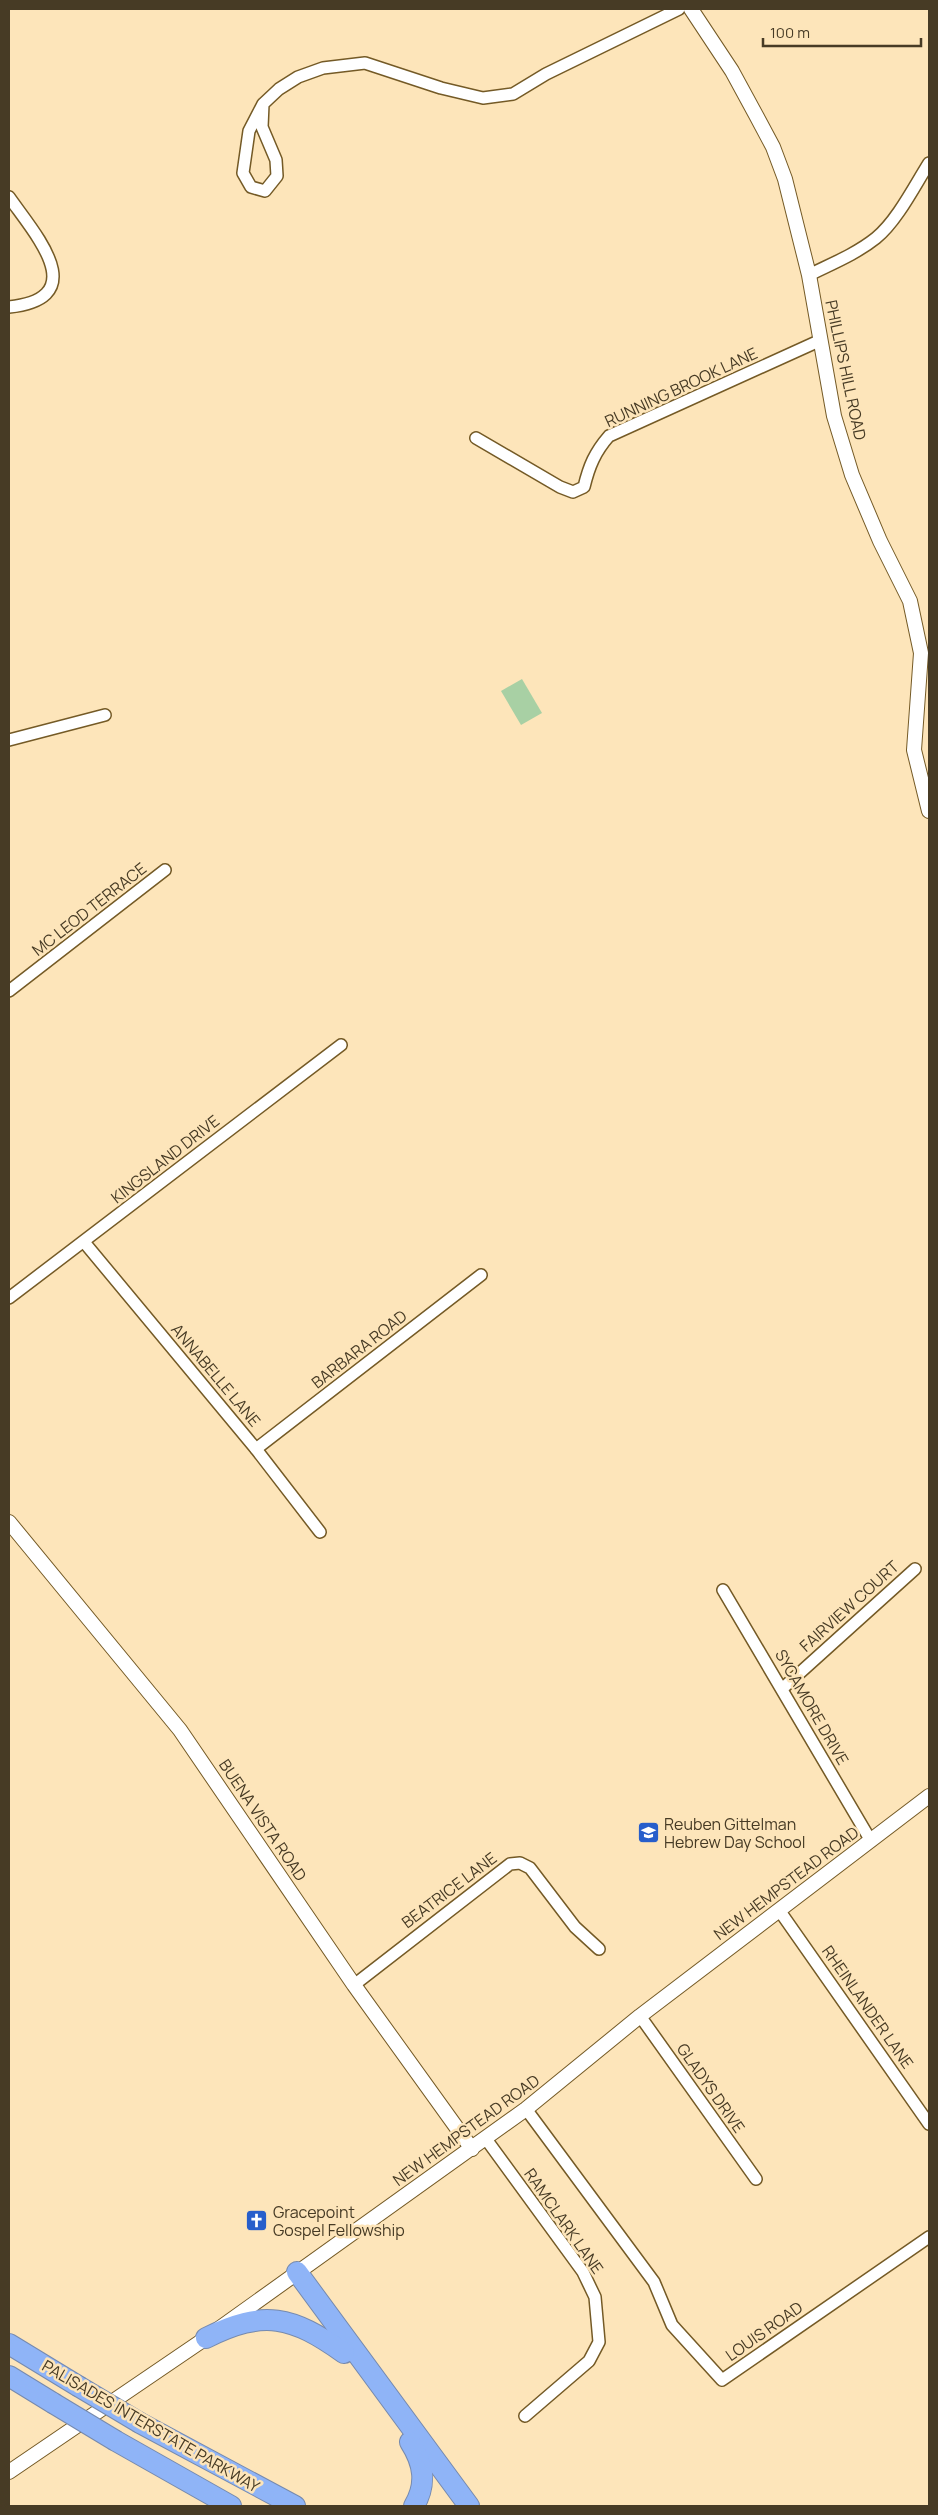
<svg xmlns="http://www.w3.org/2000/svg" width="938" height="2515" viewBox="0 0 938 2515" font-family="Manrope,sans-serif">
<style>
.green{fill:#a8d0a4}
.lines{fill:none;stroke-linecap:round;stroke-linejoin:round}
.minor-casing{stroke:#745a26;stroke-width:14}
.tertiary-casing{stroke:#745a26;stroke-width:16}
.motorway-casing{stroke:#768aae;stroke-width:22}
.minor{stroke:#fff;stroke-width:11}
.tertiary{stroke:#fff;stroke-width:14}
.motorway{stroke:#8fb4f7;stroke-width:20}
.motorway-bridge-casing{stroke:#768aae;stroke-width:22;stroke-linecap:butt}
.motorway-bridge{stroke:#8fb4f7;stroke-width:20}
.labels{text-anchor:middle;stroke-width:5;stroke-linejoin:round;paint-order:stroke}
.street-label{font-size:16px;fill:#473b25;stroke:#fde5ba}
.poi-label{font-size:16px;fill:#473b25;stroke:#fde5ba;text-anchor:start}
</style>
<rect width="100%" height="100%" fill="#fde5ba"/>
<!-- green -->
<path class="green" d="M522,679L542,713L521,725L501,691Z"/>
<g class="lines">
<defs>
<g id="minor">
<path d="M263,104L262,127L276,160L277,176L265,191L251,187L243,173L249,131L263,104L279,89L298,77L323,68L365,63L441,88L483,98L513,94L546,74L679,9"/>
<path d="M9,197C34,233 94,298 9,307"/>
<path d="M809,275C831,264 856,254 876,238C897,221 915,185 929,163"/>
<path d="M476,438L560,487L573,492L584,487C589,466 595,452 609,436L821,340"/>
<path d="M9,740L105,715"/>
<path d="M9,991L165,870"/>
<path d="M84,1242L256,1449L320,1532"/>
<path d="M9,1298L341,1045"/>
<path d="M256,1449L481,1275"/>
<path d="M723,1590L871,1841"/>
<path d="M783,1688L915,1569"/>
<path d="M779,1910L929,2124"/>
<path d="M354,1985L510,1864L520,1863L530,1868L575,1927L599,1949"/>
<path d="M640,2016L756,2179"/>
<path d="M526,2109L654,2282L672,2325L722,2380L929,2237"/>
<path d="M486,2139L583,2272L595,2297L599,2342L589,2361L525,2416"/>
</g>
<g id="tertiary">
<path d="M691,9L732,71L757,117L773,147L785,179L809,275L834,416L852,475L880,541L910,601L921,653L914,750L929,811"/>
<path d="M9,1522L180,1730L354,1985L472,2149"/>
<path d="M9,2472L206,2338L526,2109L640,2016L929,1796"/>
</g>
<g id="motorway">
<path d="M297,2272L469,2506"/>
<path d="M206,2338C264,2309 292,2316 344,2353"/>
<path d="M9,2344L78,2386"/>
<path d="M9,2376L53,2403"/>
<path d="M140,2423L295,2506"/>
<path d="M116,2441L231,2506"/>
<path d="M410,2442C424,2464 427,2484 414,2506"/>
</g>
</defs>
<!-- minor casing -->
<use href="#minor" class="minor-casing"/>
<!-- tertiary casing -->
<use href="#tertiary" class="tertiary-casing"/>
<!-- motorway casing -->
<use href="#motorway" class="motorway-casing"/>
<!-- minor -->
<use href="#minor" class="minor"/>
<!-- tertiary -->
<use href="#tertiary" class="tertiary"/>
<!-- motorway -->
<use href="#motorway" class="motorway"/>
<defs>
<g id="motorway-bridge">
<path d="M78,2386L140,2423"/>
<path d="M53,2403L116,2441"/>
</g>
</defs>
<!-- motorway-bridge casing -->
<use href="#motorway-bridge" class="motorway-bridge-casing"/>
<!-- motorway-bridge -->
<use href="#motorway-bridge" class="motorway-bridge"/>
</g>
<!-- icons -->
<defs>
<symbol id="school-square" viewBox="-11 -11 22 22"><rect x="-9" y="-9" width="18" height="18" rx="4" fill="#275ecb" stroke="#fde5ba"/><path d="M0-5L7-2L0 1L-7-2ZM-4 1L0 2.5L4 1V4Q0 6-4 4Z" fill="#fff"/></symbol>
<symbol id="church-square" viewBox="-11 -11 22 22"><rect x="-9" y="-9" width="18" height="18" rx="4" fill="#275ecb" stroke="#fde5ba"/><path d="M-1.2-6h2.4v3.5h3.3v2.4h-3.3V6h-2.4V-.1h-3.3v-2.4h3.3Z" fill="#fff"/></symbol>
</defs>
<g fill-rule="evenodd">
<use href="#school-square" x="636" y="1820" width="25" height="25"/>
<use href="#church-square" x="244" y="2208" width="25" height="25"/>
</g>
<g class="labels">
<!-- street labels -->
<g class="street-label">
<text transform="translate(846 370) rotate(78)" y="6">PHILLIPS HILL ROAD</text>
<text transform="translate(681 387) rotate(-25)" y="6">RUNNING BROOK LANE</text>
<text transform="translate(89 909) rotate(-38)" y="6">MC LEOD TERRACE</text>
<text transform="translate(165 1159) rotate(-38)" y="6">KINGSLAND DRIVE</text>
<text transform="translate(359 1349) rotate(-38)" y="6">BARBARA ROAD</text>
<text transform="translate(216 1375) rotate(50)" y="6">ANNABELLE LANE</text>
<text transform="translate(849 1606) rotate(-42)" y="6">FAIRVIEW COURT</text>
<text transform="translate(812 1707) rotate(60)" y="6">SYCAMORE DRIVE</text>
<text transform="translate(263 1820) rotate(56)" y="6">BUENA VISTA ROAD</text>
<text transform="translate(786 1883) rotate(-37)" y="6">NEW HEMPSTEAD ROAD</text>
<text transform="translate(449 1890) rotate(-37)" y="6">BEATRICE LANE</text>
<text transform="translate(868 2007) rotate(55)" y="6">RHEINLANDER LANE</text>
<text transform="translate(711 2088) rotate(55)" y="6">GLADYS DRIVE</text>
<text transform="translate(466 2130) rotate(-36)" y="6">NEW HEMPSTEAD ROAD</text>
<text transform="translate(564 2221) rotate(55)" y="6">RAMCLARK LANE</text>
<text transform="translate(764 2331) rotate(-35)" y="6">LOUIS ROAD</text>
<text transform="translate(151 2426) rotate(30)" y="6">PALISADES INTERSTATE PARKWAY</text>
</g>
<!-- poi labels -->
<g class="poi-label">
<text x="664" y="1830">Reuben Gittelman<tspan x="664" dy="18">Hebrew Day School</tspan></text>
<text x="273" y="2218">Gracepoint<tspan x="273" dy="18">Gospel Fellowship</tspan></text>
</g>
</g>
<!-- border -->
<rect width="938" height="2515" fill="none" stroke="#473b25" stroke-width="20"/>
<!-- scale -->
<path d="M763 38v8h158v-8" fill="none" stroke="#473b25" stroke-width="2.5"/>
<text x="770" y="38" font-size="15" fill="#473b25" stroke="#fde5ba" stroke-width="4" paint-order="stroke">100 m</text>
</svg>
